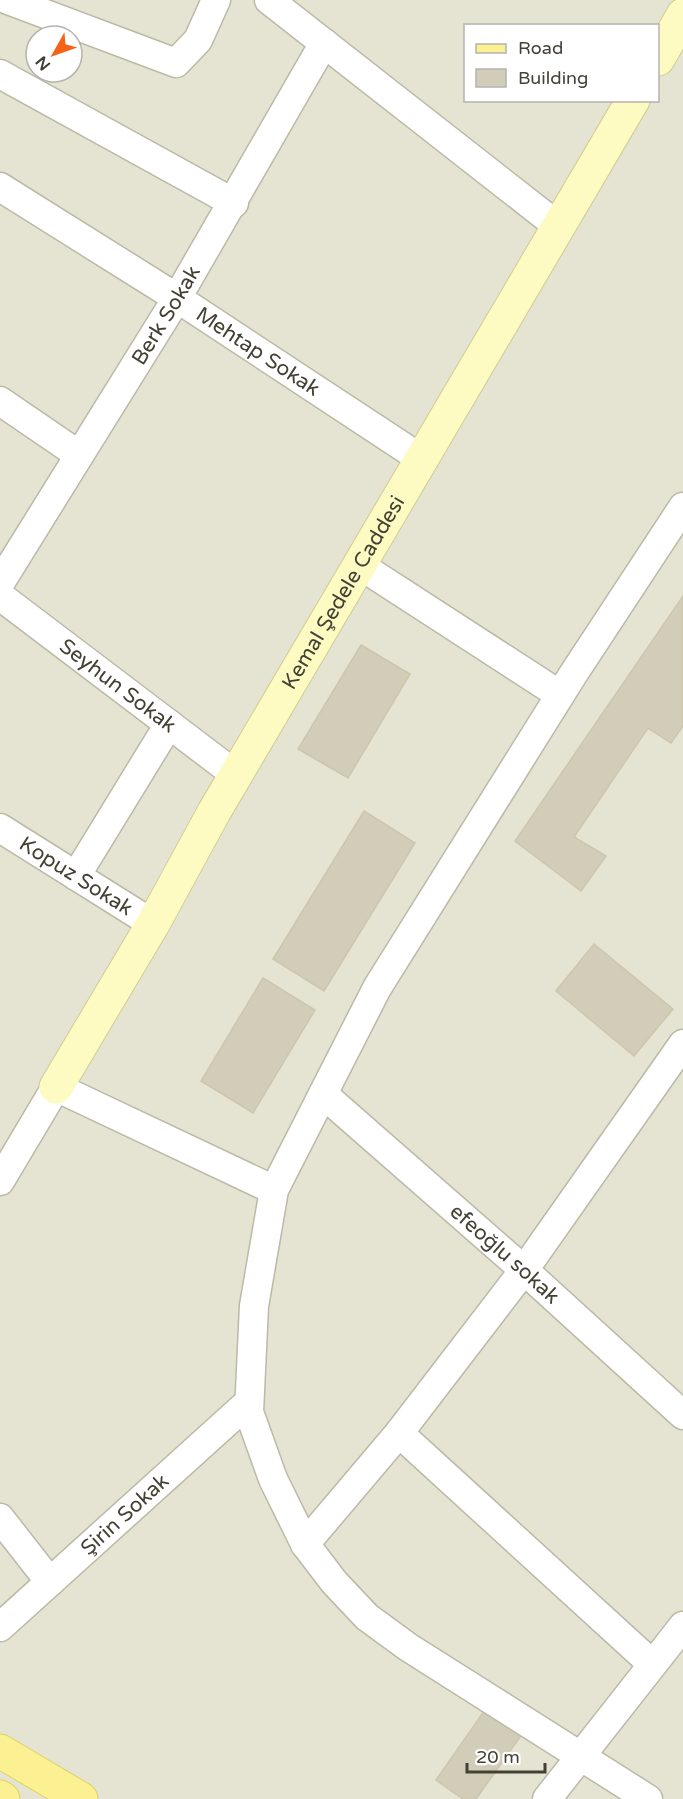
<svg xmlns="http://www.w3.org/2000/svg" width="683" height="1799" viewBox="0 0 683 1799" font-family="'Varela Round',sans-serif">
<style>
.residential{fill:#e5e3d1;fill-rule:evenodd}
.building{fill:#d2cdb9;stroke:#cdc6ad;stroke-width:1.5}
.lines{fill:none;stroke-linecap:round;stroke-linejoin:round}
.street-casing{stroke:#bcb9a6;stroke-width:31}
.secondary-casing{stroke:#d0cc94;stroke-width:35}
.primary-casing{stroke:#dfd263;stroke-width:35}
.street{stroke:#fff;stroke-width:28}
.secondary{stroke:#fdfac2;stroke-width:33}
.primary{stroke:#fbf192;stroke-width:33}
.labels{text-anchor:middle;stroke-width:4.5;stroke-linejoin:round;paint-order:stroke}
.street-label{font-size:21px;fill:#434034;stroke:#fff}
</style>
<rect width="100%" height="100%" fill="#f1f0e3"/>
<!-- residential -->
<path class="residential" d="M0,0H683V1799H0ZM466,26H658V100H466ZM36,36H72V72H36Z"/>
<!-- building -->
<g class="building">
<path d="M683,596V726L671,743L648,728L574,837L606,856L581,891L515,841Z"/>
<path d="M361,645L410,674L348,778L298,749Z"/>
<path d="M364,811L415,843L324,991L273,959Z"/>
<path d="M594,944L673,1009L634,1056L556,991Z"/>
<path d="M263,978L315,1010L253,1113L201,1081Z"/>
<path d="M487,1707L523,1733L476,1799H463L436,1780Z"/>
</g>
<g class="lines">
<defs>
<g id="street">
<path d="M8,0L176,63L198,40L216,0"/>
<path d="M269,0L559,227"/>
<path d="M0,74L234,203"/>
<path id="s1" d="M0,187L177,298L423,460"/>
<path d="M0,401L79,455"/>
<path d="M361,566L560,695"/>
<path id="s2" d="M0,583L177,298L324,43"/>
<path id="s3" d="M0,596L236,775"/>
<path id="s4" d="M0,828L153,924"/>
<path d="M76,876L169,724"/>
<path id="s5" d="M323,1094L524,1270L683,1415"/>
<path d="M0,1181L56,1087L274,1190"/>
<path d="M0,1518L50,1582"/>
<path d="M305,1544L399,1433"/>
<path id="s6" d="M0,1627L249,1402"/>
<path d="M652,1664L399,1433L524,1270L683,1044"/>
<path d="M547,1799L683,1626"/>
<path d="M648,1799L408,1647L367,1617L334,1582L305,1544L273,1479L249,1412L254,1306L274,1190L377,988L572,676L683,507"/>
</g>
<g id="secondary">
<path d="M658,59L683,15"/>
<path id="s7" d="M56,1087L153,924L214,812L633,100"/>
</g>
<g id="primary">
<path d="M0,1751L81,1799"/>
<path d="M0,1797L3,1799"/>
</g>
</defs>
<!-- street casing -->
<use href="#street" class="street-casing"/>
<!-- secondary casing -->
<use href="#secondary" class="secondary-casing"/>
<!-- primary casing -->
<use href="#primary" class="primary-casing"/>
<!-- street -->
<use href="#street" class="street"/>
<!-- secondary -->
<use href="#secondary" class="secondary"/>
<!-- primary -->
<use href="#primary" class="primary"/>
</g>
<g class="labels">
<!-- street labels -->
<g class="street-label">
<text dy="7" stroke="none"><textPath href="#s2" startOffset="315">Berk Sokak</textPath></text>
<text dy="7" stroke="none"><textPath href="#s1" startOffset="306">Mehtap Sokak</textPath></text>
<text dy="7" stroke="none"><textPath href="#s7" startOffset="572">Kemal Şedele Caddesi</textPath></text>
<text dy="7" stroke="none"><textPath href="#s3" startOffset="148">Seyhun Sokak</textPath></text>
<text dy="7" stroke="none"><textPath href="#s4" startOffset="90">Kopuz Sokak</textPath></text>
<text dy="7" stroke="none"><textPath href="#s5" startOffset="242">efeoğlu sokak</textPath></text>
<text dy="7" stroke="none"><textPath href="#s6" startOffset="168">Şirin Sokak</textPath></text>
</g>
</g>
<!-- legend -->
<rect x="464" y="24" width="195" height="78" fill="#ffffff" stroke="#b4b3ae" stroke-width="1.5"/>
<rect x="476" y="44" width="30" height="9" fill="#fbf192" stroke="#b4b3ae" stroke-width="1.5"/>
<text x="518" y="54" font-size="18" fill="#434034">Road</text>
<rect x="476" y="69" width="30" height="18" fill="#d2cdb9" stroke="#b4b3ae" stroke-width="1.5"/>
<text x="518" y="84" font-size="18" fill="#434034">Building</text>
<!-- north arrow -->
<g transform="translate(54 54) rotate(230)"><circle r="28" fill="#ffffff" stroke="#b4b3ae" stroke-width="1.5"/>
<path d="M0-4.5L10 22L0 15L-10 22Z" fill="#f46318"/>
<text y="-9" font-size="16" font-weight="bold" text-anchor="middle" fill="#434034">N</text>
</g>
<!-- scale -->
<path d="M467 1763v9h78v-9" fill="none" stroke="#434034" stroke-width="3"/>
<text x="476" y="1763" font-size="18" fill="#434034" stroke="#ffffff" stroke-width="4.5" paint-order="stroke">20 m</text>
</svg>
